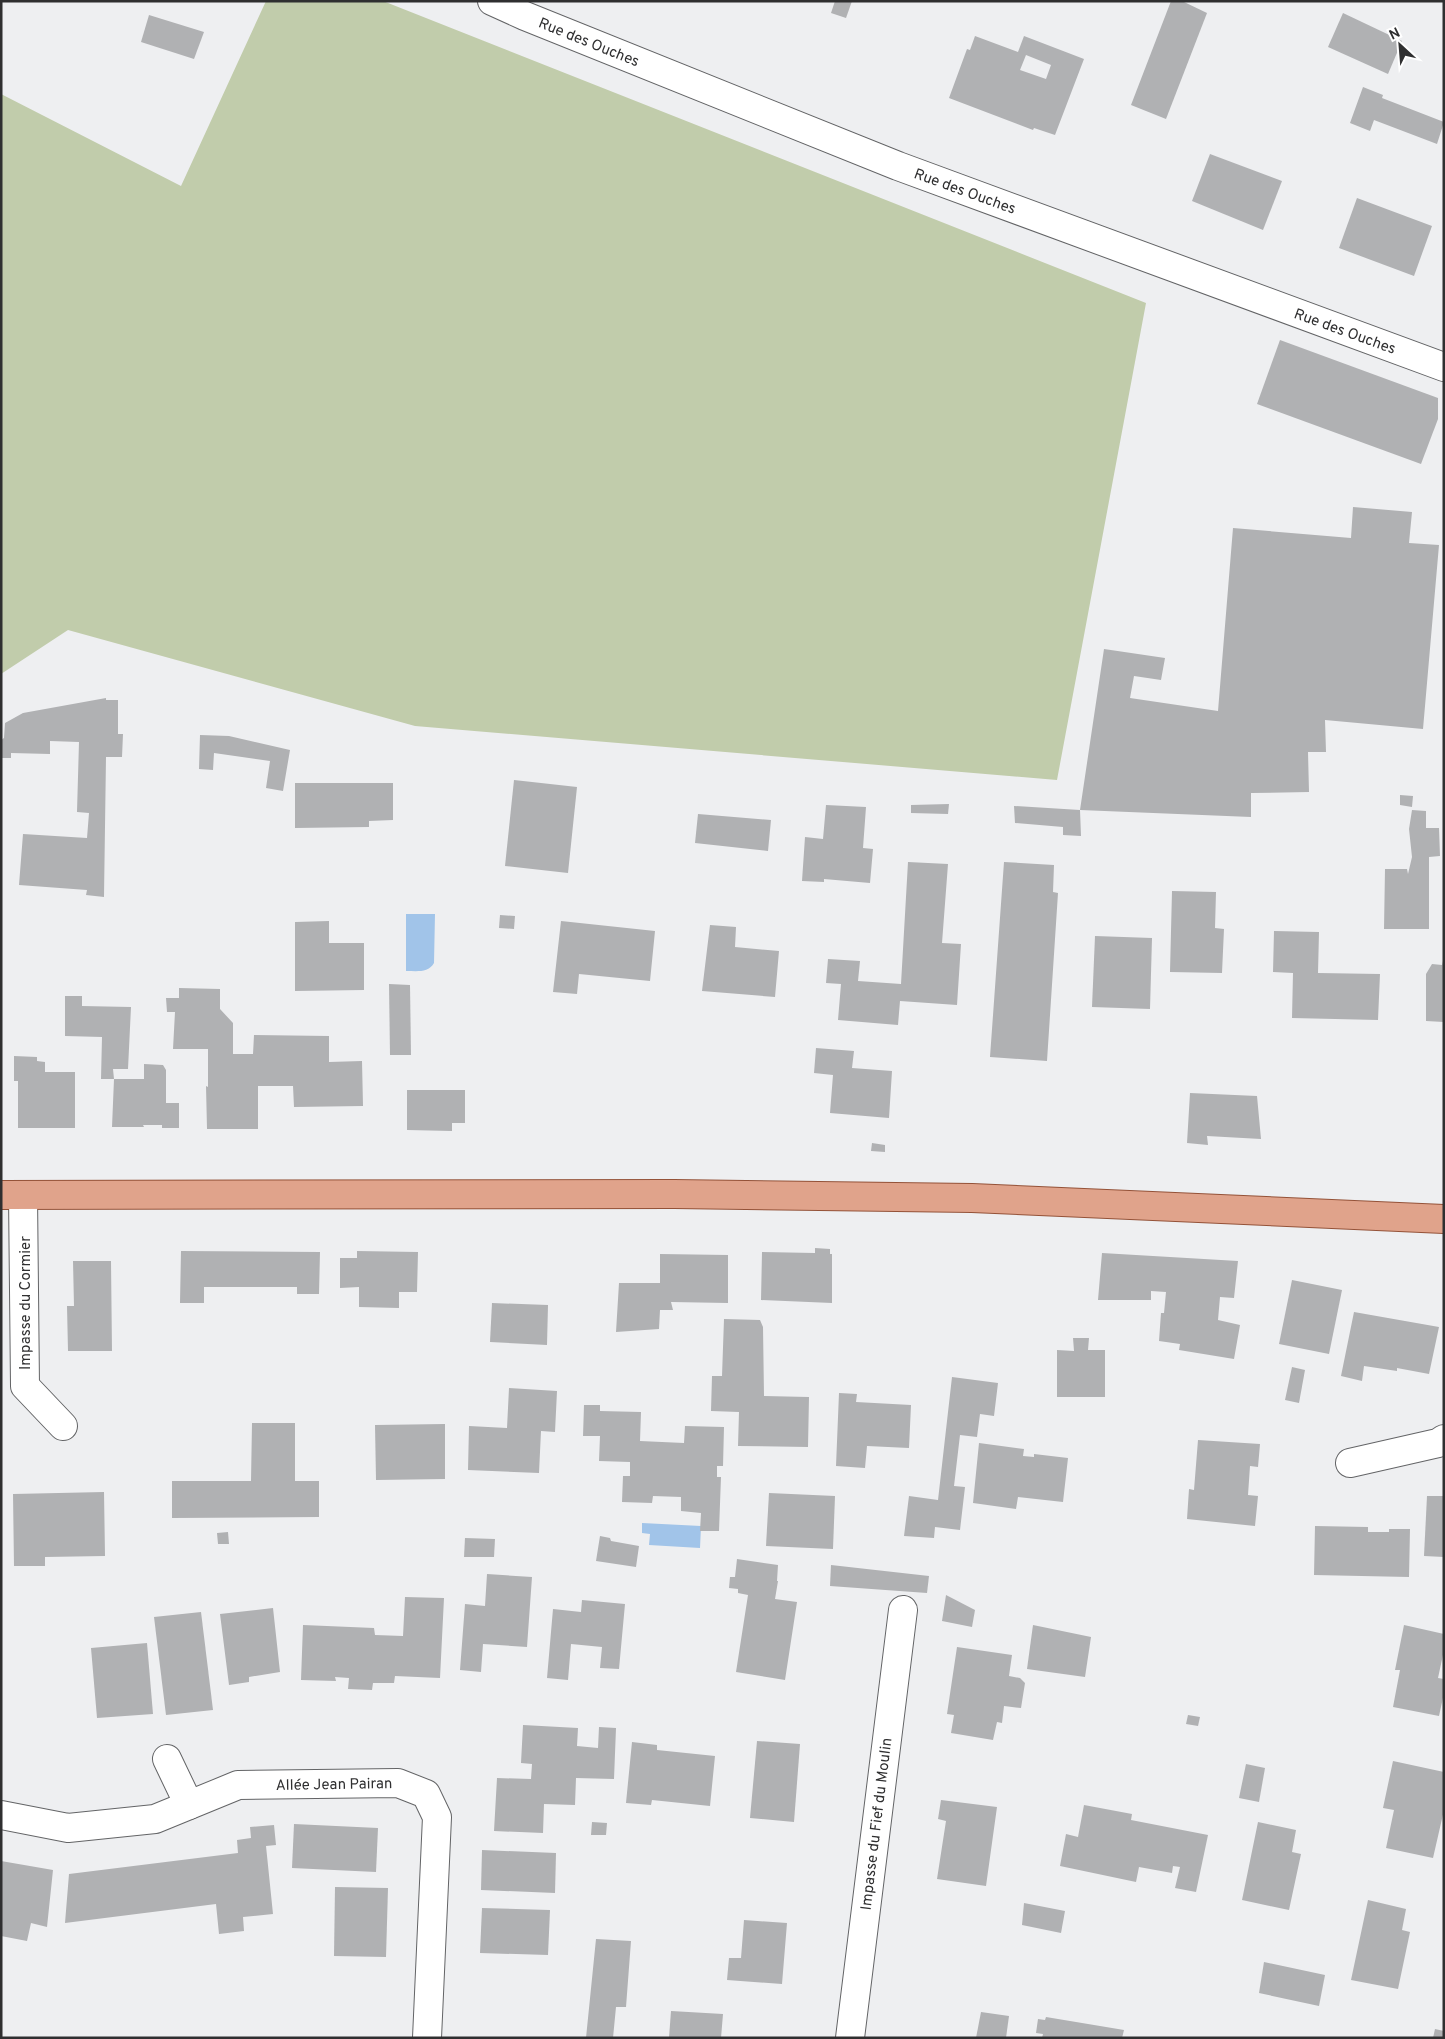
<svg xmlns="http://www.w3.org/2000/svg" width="1445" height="2039" viewBox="0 0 1445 2039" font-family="Overpass,sans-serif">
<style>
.green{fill:#c1ccab}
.water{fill:#a1c4e9}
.building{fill:#b0b1b3;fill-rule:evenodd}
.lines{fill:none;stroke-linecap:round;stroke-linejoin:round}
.minor-casing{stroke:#636466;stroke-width:30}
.major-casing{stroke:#945238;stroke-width:30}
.minor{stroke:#fff;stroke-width:28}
.major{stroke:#e0a38b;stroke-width:28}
.labels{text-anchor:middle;stroke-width:4.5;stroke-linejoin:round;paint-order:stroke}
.street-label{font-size:15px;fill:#2f2f30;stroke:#fff}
</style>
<rect width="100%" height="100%" fill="#eeeff1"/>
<!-- green -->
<path class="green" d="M266,1H383L1146,303L1057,780L415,726L68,630L1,674V94L181,186Z"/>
<!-- water -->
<g class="water">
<path d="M406,914H435L434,963C428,973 418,971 406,971Z"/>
<path d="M642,1523L701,1526L700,1548L649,1545L650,1534L642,1533Z"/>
</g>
<!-- building -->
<g class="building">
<path d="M835,1H852L846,18L831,13Z"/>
<path d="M1171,1H1182L1207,13L1166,119L1131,105Z"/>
<path d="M1343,13L1402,41L1388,74L1328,47Z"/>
<path d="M149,15L204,32L194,59L141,42Z"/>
<path d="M975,36L1018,52L1024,36L1084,59L1055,135L1034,128L1033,130L949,98L967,49L970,50ZM1026,55L1051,65L1046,79L1020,70Z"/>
<path d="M1363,87L1383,95L1382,98L1444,122L1437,144L1374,120L1370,131L1350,123Z"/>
<path d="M1210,154L1282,181L1263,230L1192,201Z"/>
<path d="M1357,198L1432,226L1414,276L1339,248Z"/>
<path d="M1280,340L1438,398V419L1421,464L1257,404Z"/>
<path d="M1353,507L1412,512L1409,543L1439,545L1423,729L1325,720L1326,752H1308L1309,792L1251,793V817L1080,810L1081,836L1063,835V827L1015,823L1014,806L1080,810L1104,649L1165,658L1161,680L1134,676L1130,698L1218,711L1233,528L1351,538Z"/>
<path d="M106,698V700H118V734H123L122,757H106L104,897L86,895L87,890L19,885L23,834L87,838L89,813L77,812L79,742L50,741V754L11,753V758H1V740L4,738L5,723L23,713Z"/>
<path d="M200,735L229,736L290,750L283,791L266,788L270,761L214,753L213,770L199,769Z"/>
<path d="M514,780L577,787L568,873L505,866Z"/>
<path d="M295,783H393V820L369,821V827L295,828Z"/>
<path d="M1400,795L1413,796L1412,807L1400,805Z"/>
<path d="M949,804L948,814L911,813V805Z"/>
<path d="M826,805L866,807L863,848L873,849L870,883L824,879V882L802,881L805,837L823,839Z"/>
<path d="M1412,810L1426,811V828H1439L1440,856L1429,857V929H1384L1385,869H1407L1408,874L1412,857L1409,829Z"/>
<path d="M698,814L771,820L768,851L695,843Z"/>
<path d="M908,862L948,864L942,943L961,944L957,1005L900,1001L898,1025L838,1020L841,984L826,983L828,959L860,961L858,981L901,984Z"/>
<path d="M1004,862L1054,865L1053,892L1058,893L1047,1061L990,1057Z"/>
<path d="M1172,891L1216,892L1215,928L1224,929L1222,973L1170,972Z"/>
<path d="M500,915L515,916L514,929L499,928Z"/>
<path d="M329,921V943H364V990L295,991V922Z"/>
<path d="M561,921L655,931L650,981L579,974L577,994L553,992Z"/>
<path d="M710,925L736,927L735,947L779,951L775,997L702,991Z"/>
<path d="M1274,931L1319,932L1318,973L1380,974L1378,1020L1292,1018L1293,973L1273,972Z"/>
<path d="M1095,936L1152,938L1150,1009L1092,1007Z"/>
<path d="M1443,961L1444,1022L1426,1021V974L1432,964L1442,965Z"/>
<path d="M389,984L410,985L411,1055H390Z"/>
<path d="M179,988L220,989V1009L233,1023V1054H253L254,1035L329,1036V1062L362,1061L363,1106L294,1107L293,1086H258V1129H207L206,1086L208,1087V1049H173L175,1012H167L166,998H179Z"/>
<path d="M65,996H82V1006L131,1007L128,1069H113L114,1079H144V1064L163,1065L166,1070V1103H179V1128H162V1125H143L144,1127H112L114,1079H101L102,1037L65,1036Z"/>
<path d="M816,1048L854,1051L852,1068L892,1071L889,1118L830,1113L833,1075L814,1073Z"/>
<path d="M14,1056L37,1057V1061L45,1062V1072H75V1128H18V1081H14Z"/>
<path d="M407,1090H465V1123H452V1131L407,1130Z"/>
<path d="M1190,1093L1257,1096L1261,1139L1207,1136L1208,1145L1187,1143Z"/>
<path d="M872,1143L885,1145V1152L871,1151Z"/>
<path d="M815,1248L830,1249V1254H832V1303L761,1300L762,1252L815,1253Z"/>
<path d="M181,1251L320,1252L319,1294H297V1287H204V1303H180Z"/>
<path d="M357,1251L418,1252L417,1292H399V1308L359,1307V1287L340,1288V1258H357Z"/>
<path d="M1102,1253L1238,1261L1234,1298L1220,1297L1218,1320L1240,1325L1234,1359L1179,1350L1180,1344L1159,1341L1161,1313H1164L1166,1292L1151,1291V1300H1098Z"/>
<path d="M660,1254L728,1255V1303L671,1302L673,1310H660L659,1329L616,1332L619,1283H660Z"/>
<path d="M73,1261H111L112,1351H68L67,1306H74Z"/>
<path d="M1292,1280L1342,1290L1329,1354L1279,1344Z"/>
<path d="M492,1303L548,1305L547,1345L490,1342Z"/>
<path d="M1354,1312L1439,1327L1429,1374L1397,1368V1371L1364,1366L1362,1381L1341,1376Z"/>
<path d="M724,1319L760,1320L763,1327L764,1396L809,1397L808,1447L738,1446L739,1412L711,1411L712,1376H722Z"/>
<path d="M1073,1338H1089L1088,1350H1105V1397H1057V1350L1074,1351Z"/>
<path d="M1292,1367L1305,1370L1299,1403L1285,1400Z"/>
<path d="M952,1377L998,1383L994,1416L980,1414L977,1437L960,1435L954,1486L965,1487L960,1530L935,1527L934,1538L904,1536L909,1496L938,1500Z"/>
<path d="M509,1388L557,1391L555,1432L541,1431L539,1473L468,1470L469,1426L507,1428Z"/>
<path d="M839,1393L857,1394L856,1402L911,1405L909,1448L867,1446L865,1468L836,1466Z"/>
<path d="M584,1405H600V1411L641,1412L640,1441L684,1443L685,1426L724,1427L723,1466H717V1477H721L719,1531H700L701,1513L681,1511V1497L653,1496L652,1503L622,1502L623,1476H630V1462L599,1461L600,1436H583Z"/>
<path d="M252,1423H295V1481H319V1517L172,1518V1481H251Z"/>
<path d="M445,1424V1479L376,1480L375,1425Z"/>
<path d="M1198,1440L1260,1444L1258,1467L1250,1466L1248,1495L1258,1496L1255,1526L1187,1519L1189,1489L1194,1490Z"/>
<path d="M979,1443L1024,1449L1023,1456L1034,1457V1454L1068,1458L1063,1502L1018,1497L1016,1509L973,1503Z"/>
<path d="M104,1492L105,1556L45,1557V1566H14L13,1494Z"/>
<path d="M769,1493L835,1496L833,1549L766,1546Z"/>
<path d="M1427,1496H1444V1557L1424,1556Z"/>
<path d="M1315,1526L1368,1527V1532H1389V1529H1410L1409,1577L1314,1575Z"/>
<path d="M228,1532L229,1544H218L217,1533Z"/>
<path d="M600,1536L610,1538L611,1541L639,1546L636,1567L596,1561Z"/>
<path d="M465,1538L495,1539L494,1557H464Z"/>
<path d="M737,1559L778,1565L777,1581H778L775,1599L797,1602L785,1680L736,1672L748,1595L738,1593V1589L729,1588L730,1577H735Z"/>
<path d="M831,1565L929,1576L927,1593L830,1586Z"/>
<path d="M487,1574L532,1577L527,1647L483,1644L481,1672L460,1670L465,1604L485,1606Z"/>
<path d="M946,1595L975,1610L972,1627L942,1621Z"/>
<path d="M405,1597L444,1598L440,1678L395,1676L394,1683H373L372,1690L348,1689L349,1678L335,1677L336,1681L301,1680L303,1625L374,1628L375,1635L403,1636Z"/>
<path d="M582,1600L625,1604L619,1669L600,1668L602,1647L571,1644L568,1680L547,1678L553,1609L581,1612Z"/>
<path d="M273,1608L280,1672L249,1677V1682L229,1685L220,1614Z"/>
<path d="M201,1612L213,1710L166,1715L154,1617Z"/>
<path d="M1033,1625L1091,1637L1085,1677L1027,1669Z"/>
<path d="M1404,1625L1444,1634V1650L1438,1678L1444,1679V1693L1439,1716L1393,1707L1400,1670H1395Z"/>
<path d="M147,1643L153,1714L97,1718L91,1648Z"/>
<path d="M957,1647L1012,1655L1009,1676L1020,1678L1025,1683L1021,1708L1004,1706L1002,1723L997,1722L993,1740L951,1733L954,1715L947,1714Z"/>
<path d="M1188,1715L1200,1717L1198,1726L1186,1724Z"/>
<path d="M523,1725L578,1728L577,1746L598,1748L599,1727L616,1728L614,1779L576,1778L575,1805L544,1804L543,1833L494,1831L497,1778L531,1779L532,1764L521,1763Z"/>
<path d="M757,1741L800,1744L794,1822L750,1818Z"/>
<path d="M632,1742L657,1745V1750L715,1756L710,1806L652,1800L651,1805L626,1803Z"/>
<path d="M1393,1761L1444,1772V1810L1433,1858L1386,1848L1394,1810L1383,1808Z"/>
<path d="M1246,1764L1265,1768L1259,1802L1239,1798Z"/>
<path d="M941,1800L997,1807L986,1886L937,1879L946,1821L938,1819Z"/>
<path d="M1084,1805L1132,1814L1131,1820L1208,1835L1196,1892L1175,1888L1180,1867L1173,1866L1172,1873L1139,1867L1136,1882L1060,1866L1066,1834L1078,1837Z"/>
<path d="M592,1822L607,1823L606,1835H591Z"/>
<path d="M1258,1822L1296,1830L1292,1852L1301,1854L1289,1910L1242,1900Z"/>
<path d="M294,1824L378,1828L376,1872L292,1868Z"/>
<path d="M274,1825L276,1845L266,1846L273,1914L243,1917L244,1931L219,1934L216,1904L65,1923L69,1874L238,1853L237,1840L251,1838L250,1827Z"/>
<path d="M482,1850L556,1853L555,1893L481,1890Z"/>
<path d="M1,1861L53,1870L47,1927L31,1923L27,1941L1,1936Z"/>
<path d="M335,1887L388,1888L386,1957L334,1956Z"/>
<path d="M1368,1900L1406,1909L1402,1930L1410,1932L1398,1989L1351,1980Z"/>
<path d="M1024,1903L1065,1911L1061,1933L1022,1925Z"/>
<path d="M482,1908L550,1910L548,1955L480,1953Z"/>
<path d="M744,1920L787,1923L782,1984L727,1980L729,1958H741Z"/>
<path d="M596,1939L631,1941L626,2007H616L613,2038H586Z"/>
<path d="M1264,1962L1325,1975L1319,2006L1259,1993Z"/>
<path d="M671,2011L723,2014L721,2038H669Z"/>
<path d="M981,2012L1009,2016L1006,2038H976Z"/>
<path d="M1046,2017L1124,2030L1122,2038H1042L1043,2034L1036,2033L1038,2019L1045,2020Z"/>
<path d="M1435,2029L1444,2031V2038H1433Z"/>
</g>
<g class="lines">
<defs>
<g id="minor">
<path d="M492,1L525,16L898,166L1444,367"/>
<path d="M23,1195L25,1386L63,1426"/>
<path d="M1350,1463L1438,1443L1444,1439"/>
<path d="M167,1759L189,1805"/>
<path d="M1,1815L68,1828L155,1819L238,1785L398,1783L426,1794L437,1817L427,2038"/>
<path d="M850,2038L903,1610"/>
</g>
<path id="major" d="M1,1195L674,1194L972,1198L1444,1219"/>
</defs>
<!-- minor casing -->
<use href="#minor" class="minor-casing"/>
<!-- major casing -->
<use href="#major" class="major-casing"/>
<!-- minor -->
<use href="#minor" class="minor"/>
<!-- major -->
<use href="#major" class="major"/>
</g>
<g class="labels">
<!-- street labels -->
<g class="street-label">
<text transform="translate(589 42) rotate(22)" y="5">Rue des Ouches</text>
<text transform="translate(965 191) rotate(20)" y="5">Rue des Ouches</text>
<text transform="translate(1345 331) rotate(20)" y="5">Rue des Ouches</text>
<text transform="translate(25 1303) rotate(-90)" y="5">Impasse du Cormier</text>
<text transform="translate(334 1784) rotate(-1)" y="5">Allée Jean Pairan</text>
<text transform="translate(876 1824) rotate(-83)" y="5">Impasse du Fief du Moulin</text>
</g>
</g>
<!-- border -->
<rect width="1445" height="2039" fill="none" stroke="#2f2f30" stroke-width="5"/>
<!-- north arrow -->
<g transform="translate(1400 45) rotate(334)" stroke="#ffffff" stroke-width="4" paint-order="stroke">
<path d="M0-4L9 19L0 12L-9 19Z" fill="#2f2f30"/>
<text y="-8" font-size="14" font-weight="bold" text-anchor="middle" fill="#2f2f30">N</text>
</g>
</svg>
